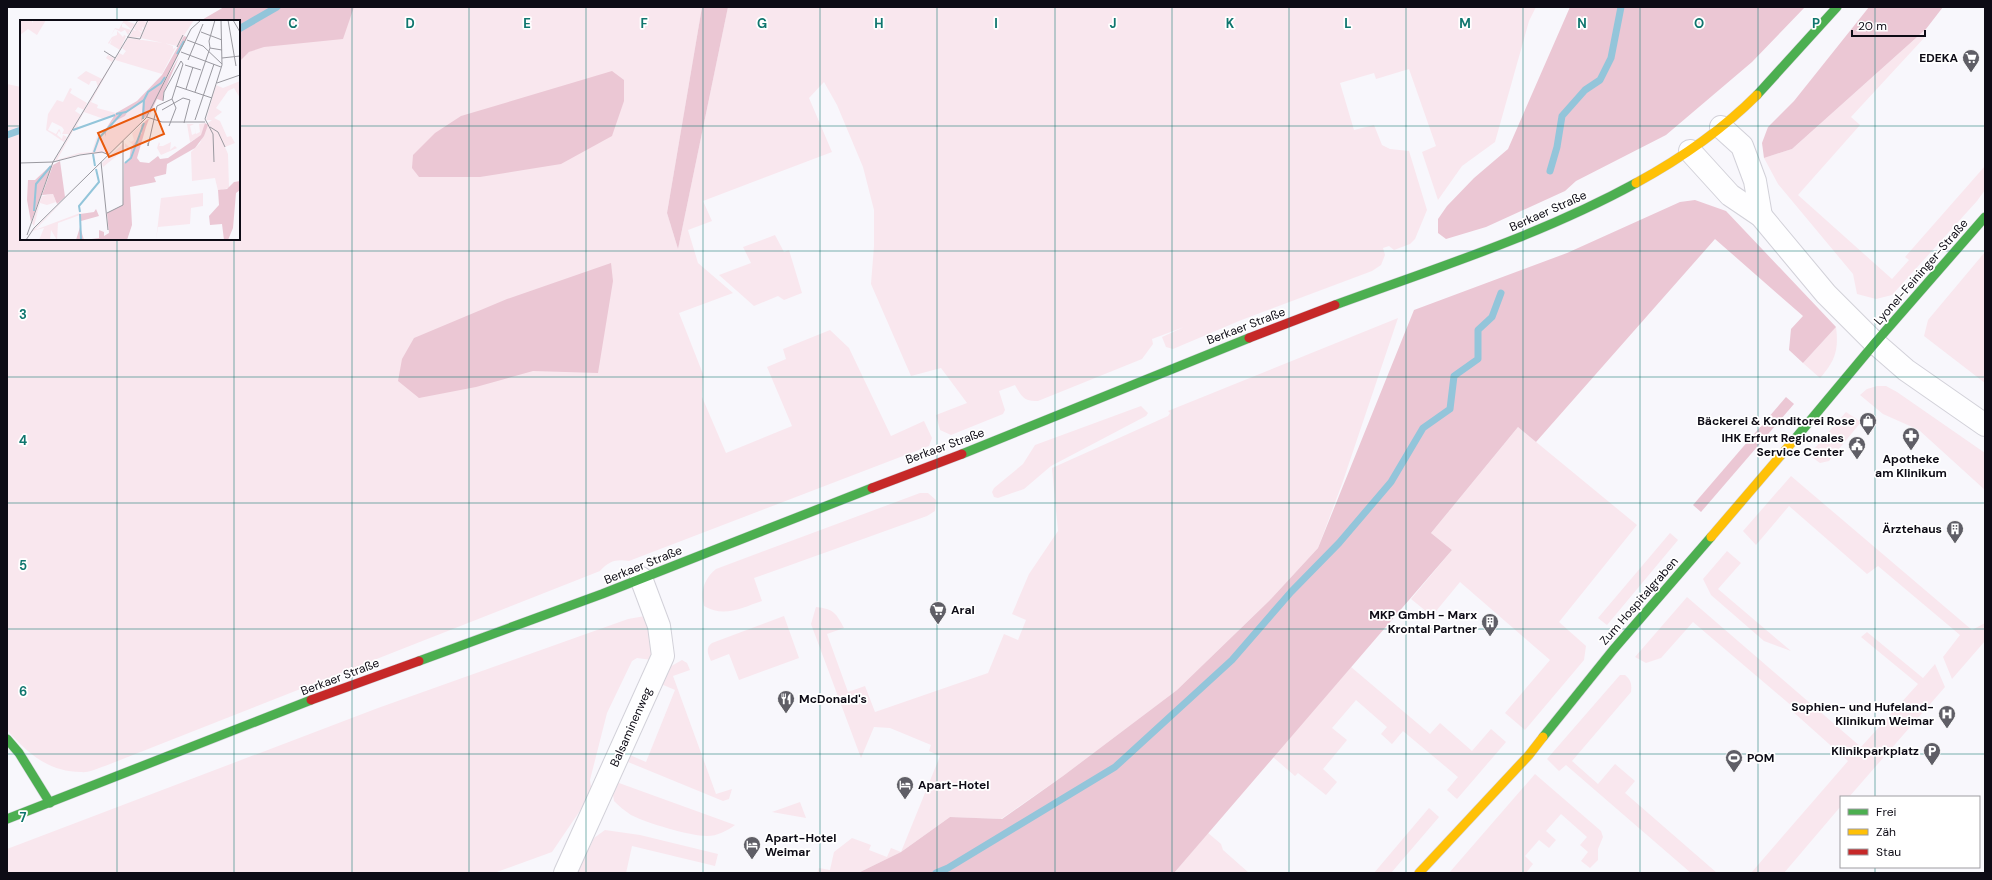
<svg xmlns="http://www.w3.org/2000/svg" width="1992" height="880" viewBox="0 0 1992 880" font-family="'DM Sans',sans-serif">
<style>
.green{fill:#f9e7ee}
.forest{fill:#ebc7d4}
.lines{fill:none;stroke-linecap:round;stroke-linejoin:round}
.stream{stroke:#93c5da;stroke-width:7}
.street-casing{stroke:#d2d1d9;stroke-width:24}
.fast-casing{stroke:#d2d1d9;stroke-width:10}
.slow-casing{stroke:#d2d1d9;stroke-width:10}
.jam-casing{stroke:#d2d1d9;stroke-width:10}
.street{stroke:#fefeff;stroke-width:22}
.fast{stroke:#4caf50;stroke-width:9}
.slow{stroke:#ffc107;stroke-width:9}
.jam{stroke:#c62828;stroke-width:9}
.grid{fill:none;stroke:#0f766e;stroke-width:1;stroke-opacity:0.55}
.labels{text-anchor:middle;stroke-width:3.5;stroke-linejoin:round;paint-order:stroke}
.poi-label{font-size:12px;font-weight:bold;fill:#0d0b15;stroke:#fff;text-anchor:end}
.street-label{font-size:12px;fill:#0d0b15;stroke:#fff}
.inset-river{fill:none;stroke:#93c5da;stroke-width:2}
.inset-road{fill:none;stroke:#9a99a0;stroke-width:1}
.view{fill:#e8590c;fill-opacity:0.15;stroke:#e8590c;stroke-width:2}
.inset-edge{fill:none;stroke:#0d0b15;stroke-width:2}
.grid-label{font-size:13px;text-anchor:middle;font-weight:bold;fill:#0f766e;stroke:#fff;stroke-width:3.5;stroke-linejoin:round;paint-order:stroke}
</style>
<rect width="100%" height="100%" fill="#f8f7fc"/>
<!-- green -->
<g class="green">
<path d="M354,7H702L667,213L678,249L728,7H1536L1529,21L1495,142L1462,166L1438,200L1422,152L1436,146L1409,69L1376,79L1374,73L1340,83L1354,130L1374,125L1382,145L1390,149L1409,151L1427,210L1415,239L1410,244L1394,250L1389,246L1383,248L1385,255L1381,265L1372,271L1239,321L1173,349L1166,347L1162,337L1184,327L1152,339L1153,344L1142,359L1038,401C1024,402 1021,396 1015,385L999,391L1005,410L1003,414L951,435L940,430L936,415L967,403L941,368L911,376L871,284L874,246V210L863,167L837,105L824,82L809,98L832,152L703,201L712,221L688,230L698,263L733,293L679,313L703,374L702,397L726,453L792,426L767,367L786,359L783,349L830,330L849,348L891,436L924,421L932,438L929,446L629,561C616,559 609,561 600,571L105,766C98,768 89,773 81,772C49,772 27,753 7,730V84L21,87V239H239V62L249,52Z"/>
<path d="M1926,29L1924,38L1851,117L1860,125L1798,195L1892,279L1909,260L1905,257L1985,166V190L1977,201L1892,295L1876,299L1857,294L1853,274L1778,184L1764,158L1792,149Z"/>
<path d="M775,235L784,252L789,250L802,293L784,300L778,296L754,306L719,275L751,263L743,247Z"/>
<path d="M1985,252V383L1924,336L1928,320Z"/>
<path d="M1398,318L1342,484L1318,548L1269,601L1177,690L1063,776L1001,819L950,817L901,852L858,873H817L819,868L830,870L834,852L852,838L871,845L869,850L887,857L891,848L901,852L940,756L929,751L931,745L890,728L874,727L861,758L811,624L816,607C834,609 836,613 844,628L827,634L848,692L865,686L875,712L988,673L1004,634L1018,640L1026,620L1012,614L1029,574L1058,531L1052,468L1168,416L1170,413L1168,411Z"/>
<path d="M1836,327C1839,350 1835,361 1820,378L1803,363Z"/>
<path d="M1877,386H1886L1897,392L1985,453V490L1919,430L1883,414L1860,395L1867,389Z"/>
<path d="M1141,406L1148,413L1146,416L1051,466L1024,489L998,498L994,497L992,492L994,488L1023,464L1035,445Z"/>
<path d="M1846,412L1861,422L1829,461L1820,463L1809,455Z"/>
<path d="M1518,427L1637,525L1559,622L1586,646L1584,660L1525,730L1505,713L1550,660L1460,582L1432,616L1411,599L1452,550L1431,533Z"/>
<path d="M1791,476L1972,630L1985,623V641L1952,679L1943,657L1960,635L1878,566L1867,574L1789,506L1756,545L1743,531Z"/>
<path d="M920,493H928L936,500L935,511L927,516L754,578L762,601C741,608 724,618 704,606C700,591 704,579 716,569Z"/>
<path d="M1670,533L1678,540L1607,625L1598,618Z"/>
<path d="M1727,551L1741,563L1718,589L1791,651L1764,641L1711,595L1703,579Z"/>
<path d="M1687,597L1861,747L1918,684L1861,637L1867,632L1923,678L1935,664L1945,687L1849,797H1841V806L1784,873H1751L1848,761L1791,710L1793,707L1693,622L1661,658L1646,663L1635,657Z"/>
<path d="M645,616L655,627L652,660L637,658L632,661L607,713L590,780L592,793L552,852L494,873H7V849L378,708L628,619Z"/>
<path d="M784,616L799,658L739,680L729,654L711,661C708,654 705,648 712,643Z"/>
<path d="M682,660L687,663L690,670L673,676L716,794L732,789L729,799L723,801L628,762L630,755L646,762L675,690L661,684L668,668Z"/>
<path d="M1351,667L1430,734L1440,723L1472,751L1491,729L1506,742L1457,799L1447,790L1458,777L1403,731L1392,744L1381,734L1387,727L1356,700L1332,728L1347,740L1323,769L1337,782L1326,795L1298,773L1295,776L1273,757Z"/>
<path d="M1620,675H1625C1631,680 1632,684 1631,692L1572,761L1598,784L1615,764L1635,781L1625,793L1717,873H1691L1566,765L1559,771L1547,759Z"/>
<path d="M1535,774L1601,831L1603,837L1598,849V860L1590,868L1581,861L1588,852L1580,845L1587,837L1561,814L1546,831L1556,840L1549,848L1539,840L1525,856L1533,864L1526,873H1449Z"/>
<path d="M618,783H619L735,825C727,831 717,836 707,836C689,836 647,823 631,815C625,811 619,806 614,801L613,795Z"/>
<path d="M800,802L806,818L772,812Z"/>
<path d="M1429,808L1439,817L1391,873H1374Z"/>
<path d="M605,830L640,835L718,854L715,866L632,846L626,873H577L594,838Z"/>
<path d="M1208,833L1221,844L1223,850L1249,873H1174Z"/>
</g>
<!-- forest -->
<g class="forest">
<path d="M224,7H354L343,39L264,47L249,52L239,62V21H200Z"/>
<path d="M702,7H728L678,249L667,213Z"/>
<path d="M1570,7H1805L1752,62L1666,135L1576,181L1565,191L1486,227L1446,239L1438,233V219L1447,206L1474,178L1508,149Z"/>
<path d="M1869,7H1943L1926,29L1792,149L1764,158L1762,143L1768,127L1794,101Z"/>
<path d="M612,71L624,80V101L612,136L561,164L480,177H419L412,168L413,155L435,133L461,116Z"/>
<path d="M1695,200L1726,211L1836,327L1803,363L1789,350L1791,329L1803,316L1715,239L1536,442L1518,427L1431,533L1452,550L1174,873H858L901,852L950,817L1002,819L1063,776L1177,690L1269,601L1318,548L1414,310L1567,253L1680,202Z"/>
<path d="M611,263L613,281L598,373L533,371L476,387L419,398L398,381L402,359L414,338L507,299Z"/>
<path d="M1786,397L1794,404L1701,512L1693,505Z"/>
</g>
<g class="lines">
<!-- stream -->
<g class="stream">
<path d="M239,29L277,7"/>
<path d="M7,135L21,130"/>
<path d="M1550,171L1557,147L1562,116L1585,90L1600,80L1611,58L1621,7"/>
<path d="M936,873L948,868L1115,767L1232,660L1291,592L1339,543L1391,482L1423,428L1450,409L1454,376L1478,359V330L1492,317L1501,293"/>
</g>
<defs>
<g id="street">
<path d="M1721,127L1742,146L1755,181L1761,216"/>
<path d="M1690,151L1730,195L1761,216L1826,294L1875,343L1906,370L1985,425"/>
<path d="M565,873L663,656L659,626L641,578"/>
</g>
<g id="fast">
<path d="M1757,95L1837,7"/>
<path d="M1335,305C1436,268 1541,235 1636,183"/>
<path d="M1794,440L1875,343L1985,217"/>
<path d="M962,454L1249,338"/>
<path d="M419,661L602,594L872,488"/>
<path d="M1543,737L1613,650L1711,537"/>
<path d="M7,739L19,753L50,803"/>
<path d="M7,819L311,700"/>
</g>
<g id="slow">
<path d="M1636,183C1680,159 1722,130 1757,95"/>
<path d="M1711,537L1794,440"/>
<path d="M1419,873L1529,755L1543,737"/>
</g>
<g id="jam">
<path d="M1249,338L1335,305"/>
<path d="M872,488L962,454"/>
<path d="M311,700L419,661"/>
</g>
</defs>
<!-- street casing -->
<use href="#street" class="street-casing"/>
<!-- fast casing -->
<use href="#fast" class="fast-casing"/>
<!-- slow casing -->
<use href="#slow" class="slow-casing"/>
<!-- jam casing -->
<use href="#jam" class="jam-casing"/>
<!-- street -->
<use href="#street" class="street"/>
<!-- fast -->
<use href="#fast" class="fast"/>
<!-- slow -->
<use href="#slow" class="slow"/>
<!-- jam -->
<use href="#jam" class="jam"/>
</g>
<!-- grid -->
<path class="grid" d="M117,7V21M234,7V21M352,7V873M469,7V873M586,7V873M703,7V873M820,7V873M937,7V873M1055,7V873M1172,7V873M1289,7V873M1406,7V873M1523,7V873M1640,7V873M1758,7V873M1875,7V797M7,126H21M239,126H1985M117,239V873M234,239V873M7,251H1985M7,377H1985M7,503H1985M7,629H1985M7,754H1985M1875,867V873"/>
<!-- icons -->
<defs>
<symbol id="supermarket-pin" viewBox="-11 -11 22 30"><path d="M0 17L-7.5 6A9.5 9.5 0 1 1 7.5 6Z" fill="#5f5e66" stroke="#fff"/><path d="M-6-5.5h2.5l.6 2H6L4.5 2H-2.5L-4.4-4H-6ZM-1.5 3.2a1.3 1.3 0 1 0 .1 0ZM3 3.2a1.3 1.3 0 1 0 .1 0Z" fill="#fff"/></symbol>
<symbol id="shop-pin" viewBox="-11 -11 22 30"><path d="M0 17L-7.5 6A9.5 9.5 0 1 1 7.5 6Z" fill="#5f5e66" stroke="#fff"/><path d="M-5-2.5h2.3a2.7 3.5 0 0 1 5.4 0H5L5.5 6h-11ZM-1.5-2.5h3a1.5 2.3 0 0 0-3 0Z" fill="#fff"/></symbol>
<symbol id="pharmacy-pin" viewBox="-11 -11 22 30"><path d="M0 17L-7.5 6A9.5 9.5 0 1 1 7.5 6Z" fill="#5f5e66" stroke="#fff"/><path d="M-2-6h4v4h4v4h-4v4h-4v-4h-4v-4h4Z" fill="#fff"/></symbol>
<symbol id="civic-pin" viewBox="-11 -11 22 30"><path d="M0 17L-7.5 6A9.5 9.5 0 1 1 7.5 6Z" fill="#5f5e66" stroke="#fff"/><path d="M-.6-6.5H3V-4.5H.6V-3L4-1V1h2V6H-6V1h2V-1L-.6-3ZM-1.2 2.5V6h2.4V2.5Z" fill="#fff"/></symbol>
<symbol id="building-pin" viewBox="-11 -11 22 30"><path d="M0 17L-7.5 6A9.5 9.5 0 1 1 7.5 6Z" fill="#5f5e66" stroke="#fff"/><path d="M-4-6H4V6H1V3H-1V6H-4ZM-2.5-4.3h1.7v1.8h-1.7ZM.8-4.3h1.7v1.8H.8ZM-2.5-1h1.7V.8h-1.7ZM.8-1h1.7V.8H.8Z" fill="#fff"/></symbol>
<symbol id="restaurant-pin" viewBox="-11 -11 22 30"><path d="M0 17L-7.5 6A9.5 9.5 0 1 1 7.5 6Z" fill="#5f5e66" stroke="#fff"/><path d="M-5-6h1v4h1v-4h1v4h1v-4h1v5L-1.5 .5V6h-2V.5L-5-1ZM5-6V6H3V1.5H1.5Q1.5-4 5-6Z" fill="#fff"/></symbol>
<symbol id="hospital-pin" viewBox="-11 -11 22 30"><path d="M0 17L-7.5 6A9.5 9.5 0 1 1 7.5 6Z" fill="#5f5e66" stroke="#fff"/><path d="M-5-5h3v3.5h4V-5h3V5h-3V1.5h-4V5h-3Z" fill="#fff"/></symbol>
<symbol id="parking-pin" viewBox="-11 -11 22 30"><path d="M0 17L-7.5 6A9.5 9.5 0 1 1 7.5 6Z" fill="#5f5e66" stroke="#fff"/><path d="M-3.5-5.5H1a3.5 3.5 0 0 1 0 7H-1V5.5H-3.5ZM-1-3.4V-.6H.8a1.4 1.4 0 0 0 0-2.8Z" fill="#fff"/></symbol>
<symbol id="stadium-pin" viewBox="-11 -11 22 30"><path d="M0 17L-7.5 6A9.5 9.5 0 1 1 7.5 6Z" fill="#5f5e66" stroke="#fff"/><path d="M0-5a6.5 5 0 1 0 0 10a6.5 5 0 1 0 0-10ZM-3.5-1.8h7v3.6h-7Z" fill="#fff"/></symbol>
<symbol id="hotel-pin" viewBox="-11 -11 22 30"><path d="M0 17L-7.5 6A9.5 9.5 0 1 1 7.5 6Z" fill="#5f5e66" stroke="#fff"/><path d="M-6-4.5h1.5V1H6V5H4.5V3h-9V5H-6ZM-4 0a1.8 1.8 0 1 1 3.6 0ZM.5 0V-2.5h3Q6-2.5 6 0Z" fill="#fff"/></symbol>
</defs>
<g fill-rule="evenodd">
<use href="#supermarket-pin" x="1961" y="48" width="20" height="27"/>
<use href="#shop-pin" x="1858" y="411" width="20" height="27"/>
<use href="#pharmacy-pin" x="1901" y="426" width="20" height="27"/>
<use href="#civic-pin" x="1847" y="435" width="20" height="27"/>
<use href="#building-pin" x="1945" y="519" width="20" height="27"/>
<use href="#supermarket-pin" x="928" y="600" width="20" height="27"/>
<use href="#building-pin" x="1480" y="612" width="20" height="27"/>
<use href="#restaurant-pin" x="776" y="689" width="20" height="27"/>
<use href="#hospital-pin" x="1937" y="704" width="20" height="27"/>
<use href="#parking-pin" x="1922" y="741" width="20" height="27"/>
<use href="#stadium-pin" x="1724" y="748" width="20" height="27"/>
<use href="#hotel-pin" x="895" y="775" width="20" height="27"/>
<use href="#hotel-pin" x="742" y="835" width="20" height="27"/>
</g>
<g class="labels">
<!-- poi labels -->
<g class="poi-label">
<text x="1958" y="62">EDEKA</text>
<text x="1855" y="425">Bäckerei &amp; Konditorei Rose</text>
<text x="1844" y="442">IHK Erfurt Regionales<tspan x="1844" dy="14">Service Center</tspan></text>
<text x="1911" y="463" text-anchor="middle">Apotheke<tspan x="1911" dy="14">am Klinikum</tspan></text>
<text x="1942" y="533">Ärztehaus</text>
<text x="951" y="614" text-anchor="start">Aral</text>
<text x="1477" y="619">MKP GmbH - Marx<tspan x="1477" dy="14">Krontal Partner</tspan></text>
<text x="799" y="703" text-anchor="start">McDonald's</text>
<text x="1934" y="711">Sophien- und Hufeland-<tspan x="1934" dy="14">Klinikum Weimar</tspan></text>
<text x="1919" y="755">Klinikparkplatz</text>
<text x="1747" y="762" text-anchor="start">POM</text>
<text x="918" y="789" text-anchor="start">Apart-Hotel</text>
<text x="765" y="842" text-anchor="start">Apart-Hotel<tspan x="765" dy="14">Weimar</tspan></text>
</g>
<!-- street labels -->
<g class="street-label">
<text transform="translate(1548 211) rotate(-24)" y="4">Berkaer Straße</text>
<text transform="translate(1921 272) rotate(-49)" y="4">Lyonel-Feininger-Straße</text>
<text transform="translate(1246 326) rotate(-21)" y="4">Berkaer Straße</text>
<text transform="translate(945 446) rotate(-20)" y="4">Berkaer Straße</text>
<text transform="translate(643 565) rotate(-22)" y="4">Berkaer Straße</text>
<text transform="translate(1639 601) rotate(-49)" y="4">Zum Hospitalgraben</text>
<text transform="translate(340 677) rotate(-21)" y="4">Berkaer Straße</text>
<text transform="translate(631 727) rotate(-66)" y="4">Balsaminenweg</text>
</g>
</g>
<!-- overview -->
<g transform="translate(20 20)">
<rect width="220" height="220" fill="#f8f7fc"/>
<path d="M0,0H12V3L14,0H26L17,15L8,9L0,15ZM104,0L115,4L111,9L104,3L102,4V7L111,10L108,15L105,10L101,12L95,9L91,16L95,8L99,9ZM119,0L127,2L124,8L122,7L123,12L118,10L122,13L120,17H116L120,18L109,17L113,10L116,11L114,8ZM129,0H174L157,26L121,18ZM97,11L103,17L104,15L106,16L100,30L90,24L92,19L89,24L88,23L92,17L97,15ZM108,18L144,23L153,26V29L156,27L142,54L95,40L99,33L103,35L106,31L102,28ZM88,35L94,38L93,40L78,67L76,61H71L69,65L57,58L66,51L82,59L92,42L86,38ZM92,44L71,82L78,85L77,88L96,93V95L53,111L37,140L59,133L72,132L77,116L84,112L86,117V112L93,101L105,96L109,89L123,81L120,104L90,133L60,134L36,141L35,140ZM64,92L84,99L59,107L57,105ZM220,61V78L214,68L208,71L196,88L202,92L194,98L200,101L207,117L211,116L215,123L205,127L208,134L209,168L198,171L195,158L172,161L171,132L180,123L188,103L192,100H186L196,65L203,68ZM50,68L52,69L50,73L67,83L64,90L58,87L55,91L61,95L48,117V114H42L44,110L42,107L32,102L28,110L36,114L39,109L40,110L41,115L39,111L37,115L42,119L43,115L47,117L44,122L26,110L28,94L37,80L43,82ZM185,103L182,115L170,122L167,104H174L170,106L172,115L176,113L174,104L176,114L180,112L179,104ZM121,105L122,113L116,124L112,130L105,131L107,127H105V123L109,127L106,130H110L114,126L108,120L111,122L114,120L112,113ZM139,122L140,124L139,126H143L151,122L150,130L155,126L157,128L141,135L137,128ZM104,123V130L83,147L82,143ZM183,173V186L171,188L170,204L138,207L136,220L141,178ZM33,174L36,182L27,185L20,183L14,206L12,203L22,176ZM46,178L15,210L60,193V195L38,203L37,220L31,210L30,220H19L24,208L12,211Z" fill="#f9e7ee" fill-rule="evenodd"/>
<path d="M164,16L167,17L128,94L121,101L123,81L109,89L105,96L97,100L100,112L97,100L93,101L86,111V117L84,112L96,93L117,81L142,55ZM159,37L143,74V81L137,79L129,96L132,84ZM128,99L133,100L129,99L126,107L117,138L120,142L129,143L138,136L140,139L148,138L181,115L185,103L188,105L184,116L175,128L147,144L146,154L134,157L136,162L110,167L112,205L107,220H56L60,207L64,220L79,218V210L84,212V216L89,213L87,193L103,185L104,143L109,141L111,128L122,113L121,105ZM40,141L45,177L37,184L33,174L22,175L33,145ZM30,146L31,147L11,202L7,180L8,160H15ZM220,161V170L216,173L213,208L208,220H204L202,204L190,205L189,196L199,185L198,170L207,169L214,162ZM76,189L79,196L61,201L60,194L74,192Z" fill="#ebc7d4"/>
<path class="inset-river" d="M157,34L164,21M96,94L106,92L124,80L128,72L141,63L145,57M123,99L124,79M53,110L95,95M74,132L79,118L102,93M73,134L75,146M105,143L111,138L124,103M14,191L16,164L31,146M60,192L59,186L79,162L76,149M60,194L61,220"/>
<path class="inset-road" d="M196,0H209M208,0L216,46M213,0L220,12M181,12L202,20M107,17L120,19L128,0M167,20L183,26L202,44M157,27L163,15M190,28L202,30M84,31L95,38M161,32L201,47M202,38L220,36M168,40L183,4M165,45L181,50M197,63L220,55M156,66L192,78M166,69L173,47M175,72L190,28L189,21L195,0M143,81L144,72L161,41L163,44L152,79M142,90L163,78L170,80L164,103M127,97L142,102H185M175,100L194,44M149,106L156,88L152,79M190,107L198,112L205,127M128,123V126L137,86L152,79M81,142L88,210M194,142L193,114L185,99L202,45L201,0M0,143L33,142L60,135L82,132L89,135M87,193L103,185V121M7,215L33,142L118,0M6,220L14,208L126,98L171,9L181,0"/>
<path class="view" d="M134,89L144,114L89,137L78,113Z"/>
<rect width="220" height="220" class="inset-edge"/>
</g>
<g class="grid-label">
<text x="293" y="28">C</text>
<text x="410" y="28">D</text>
<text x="527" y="28">E</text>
<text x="644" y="28">F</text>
<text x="762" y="28">G</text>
<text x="879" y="28">H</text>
<text x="996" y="28">I</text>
<text x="1113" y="28">J</text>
<text x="1230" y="28">K</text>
<text x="1348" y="28">L</text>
<text x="1465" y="28">M</text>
<text x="1582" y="28">N</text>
<text x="1699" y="28">O</text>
<text x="1816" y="28">P</text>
<text x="23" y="319">3</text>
<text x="23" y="445">4</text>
<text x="23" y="570">5</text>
<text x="23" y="696">6</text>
<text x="23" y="822">7</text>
</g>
<!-- border -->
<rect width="1992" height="880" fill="none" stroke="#0d0b15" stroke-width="16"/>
<!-- legend -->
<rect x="1840" y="796" width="140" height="72" fill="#ffffff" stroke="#9e9da1"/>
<rect x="1848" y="809" width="20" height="6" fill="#4caf50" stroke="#9e9da1"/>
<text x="1876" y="816" font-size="12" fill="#0d0b15">Frei</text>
<rect x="1848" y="829" width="20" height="6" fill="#ffc107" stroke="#9e9da1"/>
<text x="1876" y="836" font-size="12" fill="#0d0b15">Zäh</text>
<rect x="1848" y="849" width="20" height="6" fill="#c62828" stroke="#9e9da1"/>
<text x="1876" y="856" font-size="12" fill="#0d0b15">Stau</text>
<!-- scale -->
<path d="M1852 30v6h73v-6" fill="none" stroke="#0d0b15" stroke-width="2"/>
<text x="1858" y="30" font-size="12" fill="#0d0b15" stroke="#ffffff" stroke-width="3" paint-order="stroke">20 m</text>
</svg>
